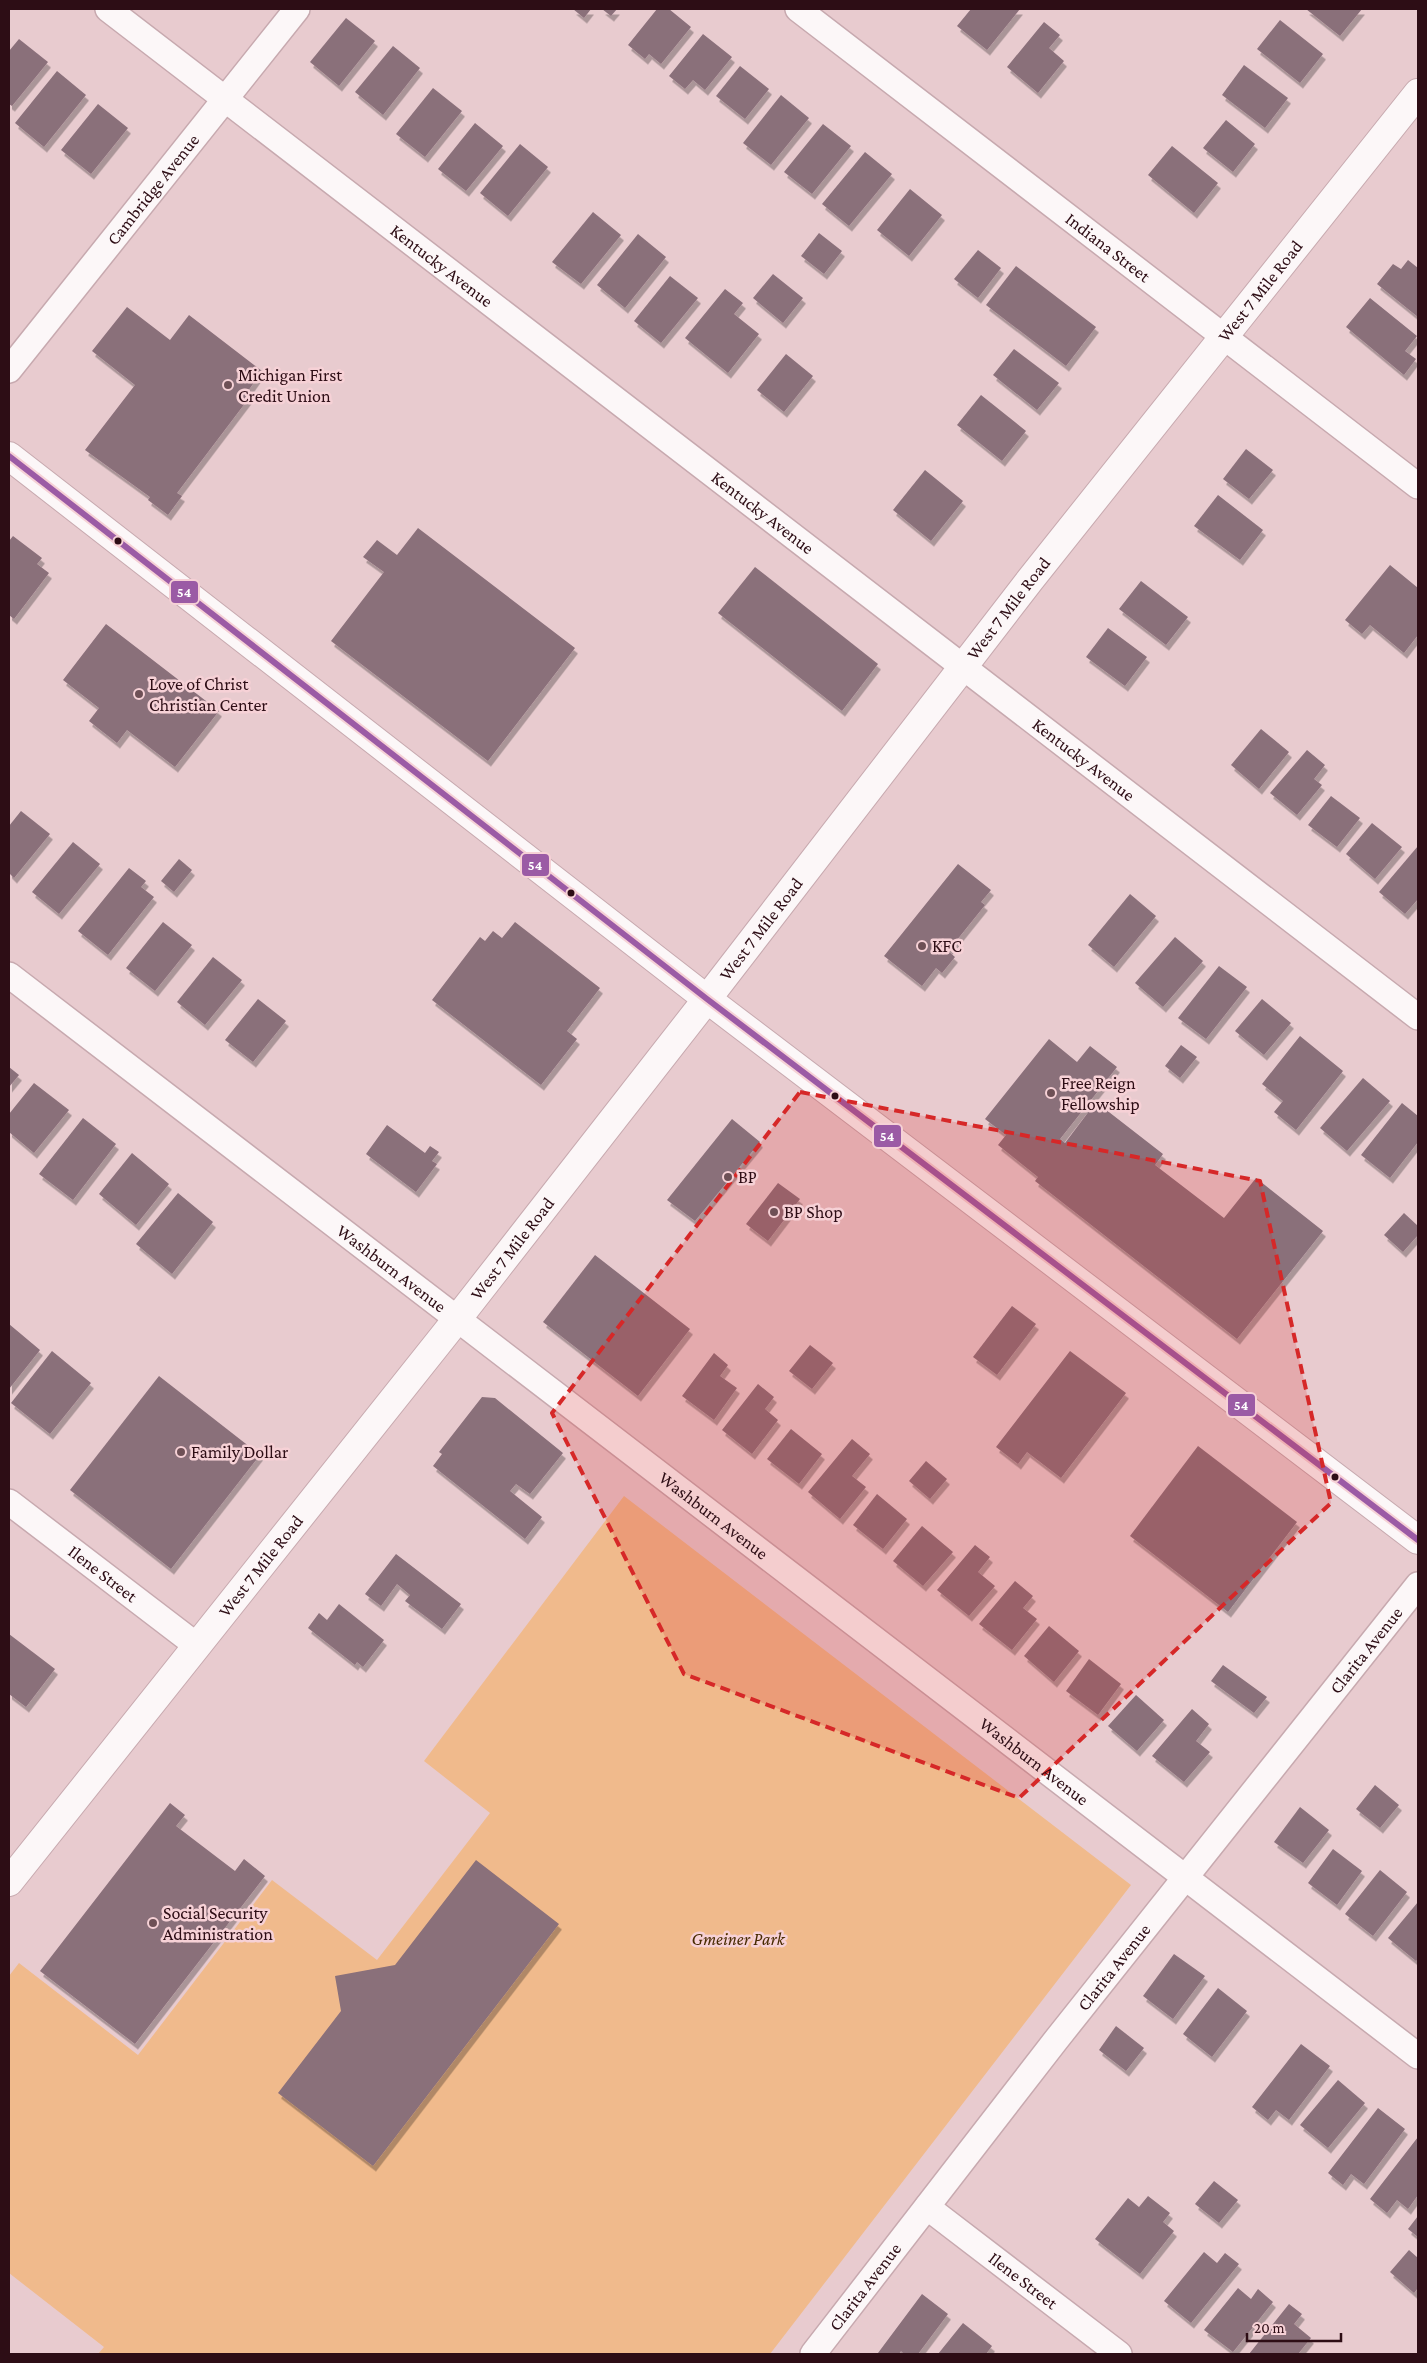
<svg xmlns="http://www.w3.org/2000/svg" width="1427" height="2363" viewBox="0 0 1427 2363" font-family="'Crimson Pro',serif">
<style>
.green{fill:#f0ba8c}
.building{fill:#8a6f7a;filter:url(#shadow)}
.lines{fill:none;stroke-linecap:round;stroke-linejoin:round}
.minor-casing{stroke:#c7a9af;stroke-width:28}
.tertiary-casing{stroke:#c7a9af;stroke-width:30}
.secondary-casing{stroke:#c7a9af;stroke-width:30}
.minor{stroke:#fcf7f8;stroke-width:25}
.tertiary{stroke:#fcf7f8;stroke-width:28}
.secondary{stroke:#fcf7f8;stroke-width:28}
.bus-1-casing{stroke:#f6d1d6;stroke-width:10}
.bus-1{stroke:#9b5ba5;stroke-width:6}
.marked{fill:#d62828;fill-opacity:0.2;stroke:#d62828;stroke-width:4;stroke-dasharray:10 6;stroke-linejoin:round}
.poi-dot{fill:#6e5056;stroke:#f6d1d6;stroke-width:2}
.bus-dot{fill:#2d0d15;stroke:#f6d1d6;stroke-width:2}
.labels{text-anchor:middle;stroke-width:5;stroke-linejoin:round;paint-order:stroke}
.street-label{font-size:18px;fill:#2d0d15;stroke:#f6d1d6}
.poi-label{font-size:18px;fill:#2d0d15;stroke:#f6d1d6;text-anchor:start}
.park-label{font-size:18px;font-style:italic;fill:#482a00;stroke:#f6d1d6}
.line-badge{stroke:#f6d1d6;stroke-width:2}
.badge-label{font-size:14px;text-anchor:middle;font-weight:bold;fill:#fff}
</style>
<defs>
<filter id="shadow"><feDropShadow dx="3" dy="5.5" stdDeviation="0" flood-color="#0004"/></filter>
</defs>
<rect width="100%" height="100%" fill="#e8cbcf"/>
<polygon class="green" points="624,1496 1131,1885 770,2354 98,2354 104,2347 9,2273 9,1976 19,1963 138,2055 272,1880 377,1960 490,1813 424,1761"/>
<g class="building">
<polygon points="573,9 591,9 584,18"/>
<polygon points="602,9 617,9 611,16"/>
<polygon points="657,9 669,9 691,27 661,64 649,54 645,59 628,45"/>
<polygon points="971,9 1020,9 987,50 957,26"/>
<polygon points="1306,9 1362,9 1340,36"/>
<polygon points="346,18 375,41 339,86 310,62"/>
<polygon points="1280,20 1323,54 1300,83 1257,49"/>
<polygon points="1044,22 1060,35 1049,48 1064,61 1038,93 1007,67"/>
<polygon points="703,34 732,57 705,90 693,80 685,89 669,76"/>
<polygon points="19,39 48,62 12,106 9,104 9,51"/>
<polygon points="393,46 420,68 383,115 355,92"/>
<polygon points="1244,65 1288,98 1265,128 1222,95"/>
<polygon points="740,66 769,89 745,119 716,96"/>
<polygon points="57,71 86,95 44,147 15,123"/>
<polygon points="433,88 462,111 425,157 396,134"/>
<polygon points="781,95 809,118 771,165 743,143"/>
<polygon points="98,104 128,128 91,174 61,150"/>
<polygon points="1226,120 1255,144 1233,172 1203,148"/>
<polygon points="475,123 503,146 466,191 438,169"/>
<polygon points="823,124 851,146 812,194 784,172"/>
<polygon points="520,144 548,167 508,216 480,193"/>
<polygon points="1172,146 1218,183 1194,213 1148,175"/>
<polygon points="865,152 892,174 849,226 822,204"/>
<polygon points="910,189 942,215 909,256 877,230"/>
<polygon points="593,212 621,235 581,284 552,262"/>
<polygon points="819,233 842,251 824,274 801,256"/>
<polygon points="638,234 666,257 625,308 597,285"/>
<polygon points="978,250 1001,268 978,298 954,279"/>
<polygon points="1408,260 1418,268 1418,317 1377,284 1393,264 1401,269"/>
<polygon points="1016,266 1096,327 1066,366 986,305"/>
<polygon points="773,274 803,298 783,323 753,298"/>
<polygon points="670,276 698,298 661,343 634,321"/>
<polygon points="725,289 743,303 734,314 759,334 728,373 685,338"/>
<polygon points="1370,298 1417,336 1405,351 1416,359 1404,375 1346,327"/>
<polygon points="127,307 170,340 189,315 262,371 248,391 252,394 177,493 182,496 168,515 148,500 150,497 85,450 135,385 92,351"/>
<polygon points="1014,349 1059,383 1037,410 993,375"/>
<polygon points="786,354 813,376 784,412 757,390"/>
<polygon points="981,395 1026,431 1002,461 957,425"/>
<polygon points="1246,449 1273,470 1249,499 1223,479"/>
<polygon points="925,470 963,501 931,541 893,510"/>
<polygon points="1218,495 1263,530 1240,560 1194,526"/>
<polygon points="418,528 575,648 488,761 331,641 384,572 363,557 377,540 397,555"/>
<polygon points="13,536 42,558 37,564 49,573 14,619 9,615 9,541"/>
<polygon points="1390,565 1418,588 1418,635 1404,653 1370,625 1362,634 1345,620"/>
<polygon points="755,567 878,664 842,711 718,613"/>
<polygon points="1141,581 1188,617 1166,645 1119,609"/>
<polygon points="106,624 219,711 175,767 127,730 117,743 89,721 99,708 63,680"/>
<polygon points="1108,628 1147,657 1125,686 1086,657"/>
<polygon points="1261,729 1289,752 1259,789 1231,765"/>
<polygon points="1307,750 1325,765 1314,779 1322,785 1297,815 1270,793"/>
<polygon points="1331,796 1360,818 1337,847 1308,825"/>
<polygon points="21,811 50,834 14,878 9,873 9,826"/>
<polygon points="1372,823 1402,847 1375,879 1346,854"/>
<polygon points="73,842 100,864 59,914 32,892"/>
<polygon points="1418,846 1418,899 1405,914 1379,892"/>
<polygon points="179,859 192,870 174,892 161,881"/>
<polygon points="958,864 991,890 981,902 985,905 948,951 955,957 942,973 936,968 922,986 884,956"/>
<polygon points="129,868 146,881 141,887 154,897 108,955 78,931"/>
<polygon points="1130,894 1156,916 1114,967 1088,945"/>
<polygon points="163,922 192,945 155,991 126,968"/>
<polygon points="515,922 600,988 567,1031 577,1039 541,1085 432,1000 480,937 485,941 493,931 502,938"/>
<polygon points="1175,937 1203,961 1163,1007 1135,983"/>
<polygon points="213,957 242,980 205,1025 177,1002"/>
<polygon points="1219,966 1247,987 1206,1039 1178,1018"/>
<polygon points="258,999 286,1021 253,1062 225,1040"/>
<polygon points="1262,999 1291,1023 1264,1055 1235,1031"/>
<polygon points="1300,1036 1343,1071 1296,1130 1274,1112 1283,1101 1262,1084"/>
<polygon points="1049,1039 1077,1062 1090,1046 1117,1067 1060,1139 1065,1143 1096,1102 1163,1154 1155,1165 1224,1218 1256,1178 1323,1231 1237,1339 1035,1181 1038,1177 998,1145 1006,1135 985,1119"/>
<polygon points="1181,1045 1197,1057 1180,1078 1165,1066"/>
<polygon points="9,1067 19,1075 9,1087"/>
<polygon points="1363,1078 1390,1101 1347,1151 1320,1128"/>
<polygon points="34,1083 69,1110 34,1153 9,1132 9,1114"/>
<polygon points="1402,1103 1418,1116 1418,1142 1390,1178 1361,1155"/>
<polygon points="83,1118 116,1144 73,1200 39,1174"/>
<polygon points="732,1119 760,1142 695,1221 667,1200"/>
<polygon points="387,1125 425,1153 430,1146 439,1152 432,1161 437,1164 416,1192 366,1154"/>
<polygon points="132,1153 169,1184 136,1225 99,1194"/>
<polygon points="778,1183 800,1199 768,1241 746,1224"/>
<polygon points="178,1193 213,1222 172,1274 136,1244"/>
<polygon points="1404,1213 1418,1226 1418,1235 1403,1252 1384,1235"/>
<polygon points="595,1255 690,1329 638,1396 543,1322"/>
<polygon points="1012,1306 1036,1324 997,1375 973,1357"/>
<polygon points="9,1324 40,1350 9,1389"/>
<polygon points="810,1345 833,1363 812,1389 789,1371"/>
<polygon points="52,1351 91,1383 50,1434 11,1403"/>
<polygon points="1070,1351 1126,1393 1061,1478 1027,1452 1018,1464 996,1447"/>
<polygon points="714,1353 728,1365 720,1376 737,1388 714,1420 682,1396"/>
<polygon points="159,1376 260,1455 171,1569 70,1490"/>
<polygon points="758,1384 774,1397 765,1409 778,1420 752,1454 722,1430"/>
<polygon points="482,1397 495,1398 563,1453 530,1494 516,1484 510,1491 542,1517 525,1539 433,1466 442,1454 439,1452"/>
<polygon points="791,1429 822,1454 799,1484 767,1459"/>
<polygon points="852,1439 870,1454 852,1476 866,1487 840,1519 808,1492"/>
<polygon points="1198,1446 1297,1522 1228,1612 1130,1536"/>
<polygon points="926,1461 947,1479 930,1499 909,1481"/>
<polygon points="877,1494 907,1519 883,1549 853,1525"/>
<polygon points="922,1526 953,1552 923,1586 893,1561"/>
<polygon points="975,1545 990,1557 978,1572 995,1586 969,1616 937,1590"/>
<polygon points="396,1554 461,1604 442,1629 405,1601 410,1595 397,1584 381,1606 365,1594"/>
<polygon points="1015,1581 1033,1596 1023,1608 1037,1619 1012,1650 979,1624"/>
<polygon points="339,1604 384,1640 363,1667 357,1662 355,1665 308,1628 319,1613 327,1620"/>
<polygon points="1049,1626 1079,1651 1054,1682 1024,1656"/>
<polygon points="9,1634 55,1669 26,1707 9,1694"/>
<polygon points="1089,1659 1121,1684 1098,1715 1066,1691"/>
<polygon points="1223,1665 1267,1697 1254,1713 1211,1681"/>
<polygon points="1136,1695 1164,1720 1137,1751 1108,1726"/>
<polygon points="1192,1709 1209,1724 1196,1741 1210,1752 1184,1782 1152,1756"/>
<polygon points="1375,1785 1399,1805 1380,1828 1356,1809"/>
<polygon points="170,1803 185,1815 176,1826 235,1871 244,1859 265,1876 135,2044 40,1971"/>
<polygon points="1300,1807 1329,1830 1303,1863 1274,1842"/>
<polygon points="1333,1849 1362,1871 1337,1905 1308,1883"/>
<polygon points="476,1860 559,1924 373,2166 278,2093 341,2011 335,1976 395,1965"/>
<polygon points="1380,1870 1407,1892 1373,1936 1345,1914"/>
<polygon points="1418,1902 1418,1959 1416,1961 1388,1938"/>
<polygon points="1174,1954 1205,1976 1173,2019 1143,1996"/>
<polygon points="1218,1988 1247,2011 1212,2057 1183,2034"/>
<polygon points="1116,2026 1144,2048 1126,2071 1099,2050"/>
<polygon points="1301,2044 1330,2066 1289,2120 1276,2110 1268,2120 1252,2107"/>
<polygon points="1338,2080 1365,2103 1328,2148 1300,2125"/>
<polygon points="1378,2108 1405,2129 1364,2184 1351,2174 1343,2185 1328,2173"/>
<polygon points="1418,2137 1418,2195 1408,2209 1397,2200 1387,2213 1370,2199"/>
<polygon points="1214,2181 1238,2200 1219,2223 1195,2204"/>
<polygon points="1148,2196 1170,2213 1163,2222 1174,2231 1140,2274 1095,2239 1128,2198 1139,2207"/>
<polygon points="1418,2216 1418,2237 1408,2229"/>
<polygon points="1409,2250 1418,2258 1418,2288 1414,2293 1390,2272"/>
<polygon points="1204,2252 1217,2263 1225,2253 1239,2264 1191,2323 1164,2301"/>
<polygon points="1238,2288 1251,2299 1258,2289 1273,2302 1233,2352 1204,2330"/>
<polygon points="922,2294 948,2314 918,2354 904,2354 901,2351 899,2354 879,2354 878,2353"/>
<polygon points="1289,2304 1302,2314 1294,2324 1311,2338 1298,2354 1249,2354"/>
<polygon points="963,2323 992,2346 986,2354 938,2354"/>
</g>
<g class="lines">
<g class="minor-casing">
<g id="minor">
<path id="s1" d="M108,9L1418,1017"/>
<path id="s2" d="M798,9L1418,486"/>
<path id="s3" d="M9,370L297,9"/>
<path id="s4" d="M9,975L1418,2056"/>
<path id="s5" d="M9,1502L196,1645"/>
<path id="s6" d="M927,2207L1119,2354"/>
<path id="s7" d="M813,2354L1056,2040L1418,1585"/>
</g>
</g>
<g class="tertiary-casing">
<polyline id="tertiary" points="9,456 707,999 1418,1540"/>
</g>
<g class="secondary-casing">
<g id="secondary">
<path id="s8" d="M9,1882L458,1318L707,999L1030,580L1418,93"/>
</g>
</g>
<use href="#minor" class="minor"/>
<use href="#tertiary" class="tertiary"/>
<use href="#secondary" class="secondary"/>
<g class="bus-1-casing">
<polyline id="bus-1" points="9,456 707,999 1418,1540"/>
</g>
<use href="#bus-1" class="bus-1"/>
</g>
<path class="marked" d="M800,1092L1260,1181L1331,1503L1019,1798L684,1674L552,1413Z"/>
<g class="poi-dot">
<circle cx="228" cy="385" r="5"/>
<circle cx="139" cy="694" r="5"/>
<circle cx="922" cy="946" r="5"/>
<circle cx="1051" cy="1093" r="5"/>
<circle cx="728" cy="1177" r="5"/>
<circle cx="774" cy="1212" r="5"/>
<circle cx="181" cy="1452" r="5"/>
<circle cx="153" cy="1923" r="5"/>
</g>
<g class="bus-dot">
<circle cx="118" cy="541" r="4.5"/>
<circle cx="571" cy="893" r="4.5"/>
<circle cx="835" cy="1096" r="4.5"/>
<circle cx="1335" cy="1477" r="4.5"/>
</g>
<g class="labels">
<g class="street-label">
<text dy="6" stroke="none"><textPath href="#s3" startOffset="231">Cambridge Avenue</textPath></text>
<text dy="6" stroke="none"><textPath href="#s2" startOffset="391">Indiana Street</textPath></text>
<text dy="6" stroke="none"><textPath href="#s1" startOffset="421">Kentucky Avenue</textPath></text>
<text dy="6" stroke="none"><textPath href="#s8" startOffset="2024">West 7 Mile Road</textPath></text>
<text dy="6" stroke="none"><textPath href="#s1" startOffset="826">Kentucky Avenue</textPath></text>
<text dy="6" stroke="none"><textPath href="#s8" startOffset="1619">West 7 Mile Road</textPath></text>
<text dy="6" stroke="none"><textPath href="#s1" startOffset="1231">Kentucky Avenue</textPath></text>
<text dy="6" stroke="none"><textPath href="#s8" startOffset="1214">West 7 Mile Road</textPath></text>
<text dy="6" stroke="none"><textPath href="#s8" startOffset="809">West 7 Mile Road</textPath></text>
<text dy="6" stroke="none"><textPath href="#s4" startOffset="482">Washburn Avenue</textPath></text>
<text dy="6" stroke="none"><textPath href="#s4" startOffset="888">Washburn Avenue</textPath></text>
<text dy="6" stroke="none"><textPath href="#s8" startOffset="404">West 7 Mile Road</textPath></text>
<text dy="6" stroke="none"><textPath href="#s5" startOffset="118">Ilene Street</textPath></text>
<text dy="6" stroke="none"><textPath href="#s7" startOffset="895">Clarita Avenue</textPath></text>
<text dy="6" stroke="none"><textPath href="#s4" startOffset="1292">Washburn Avenue</textPath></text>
<text dy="6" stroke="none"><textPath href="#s7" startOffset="490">Clarita Avenue</textPath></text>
<text dy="6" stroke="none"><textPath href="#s6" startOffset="121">Ilene Street</textPath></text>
<text dy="6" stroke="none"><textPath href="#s7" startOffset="85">Clarita Avenue</textPath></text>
</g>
<g class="poi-label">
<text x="238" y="381">Michigan First<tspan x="238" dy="21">Credit Union</tspan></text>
<text x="149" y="690">Love of Christ<tspan x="149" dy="21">Christian Center</tspan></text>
<text x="932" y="952">KFC</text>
<text x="1061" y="1089">Free Reign<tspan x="1061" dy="21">Fellowship</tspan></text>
<text x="738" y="1183">BP</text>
<text x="784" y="1218">BP Shop</text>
<text x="191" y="1458">Family Dollar</text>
<text x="163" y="1919">Social Security<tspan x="163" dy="21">Administration</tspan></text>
</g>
<g class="park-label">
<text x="738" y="1945">Gmeiner Park</text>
</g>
</g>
<g class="line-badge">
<rect x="170" y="580" width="29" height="24" rx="5" fill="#9b5ba5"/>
<rect x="521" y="853" width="29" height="24" rx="5" fill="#9b5ba5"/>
<rect x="873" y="1124" width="29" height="24" rx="5" fill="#9b5ba5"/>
<rect x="1227" y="1393" width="29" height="24" rx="5" fill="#9b5ba5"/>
</g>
<g class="badge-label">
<text x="184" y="597">54</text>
<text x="535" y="870">54</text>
<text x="887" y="1141">54</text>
<text x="1241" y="1410">54</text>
</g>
<rect width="1427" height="2363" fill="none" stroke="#2d0d15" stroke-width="20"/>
<path d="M1247 2333v8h94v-8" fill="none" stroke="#2d0d15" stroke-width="2.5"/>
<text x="1254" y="2333" font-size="15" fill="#2d0d15" stroke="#f6d1d6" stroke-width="4" paint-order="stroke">20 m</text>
</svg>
